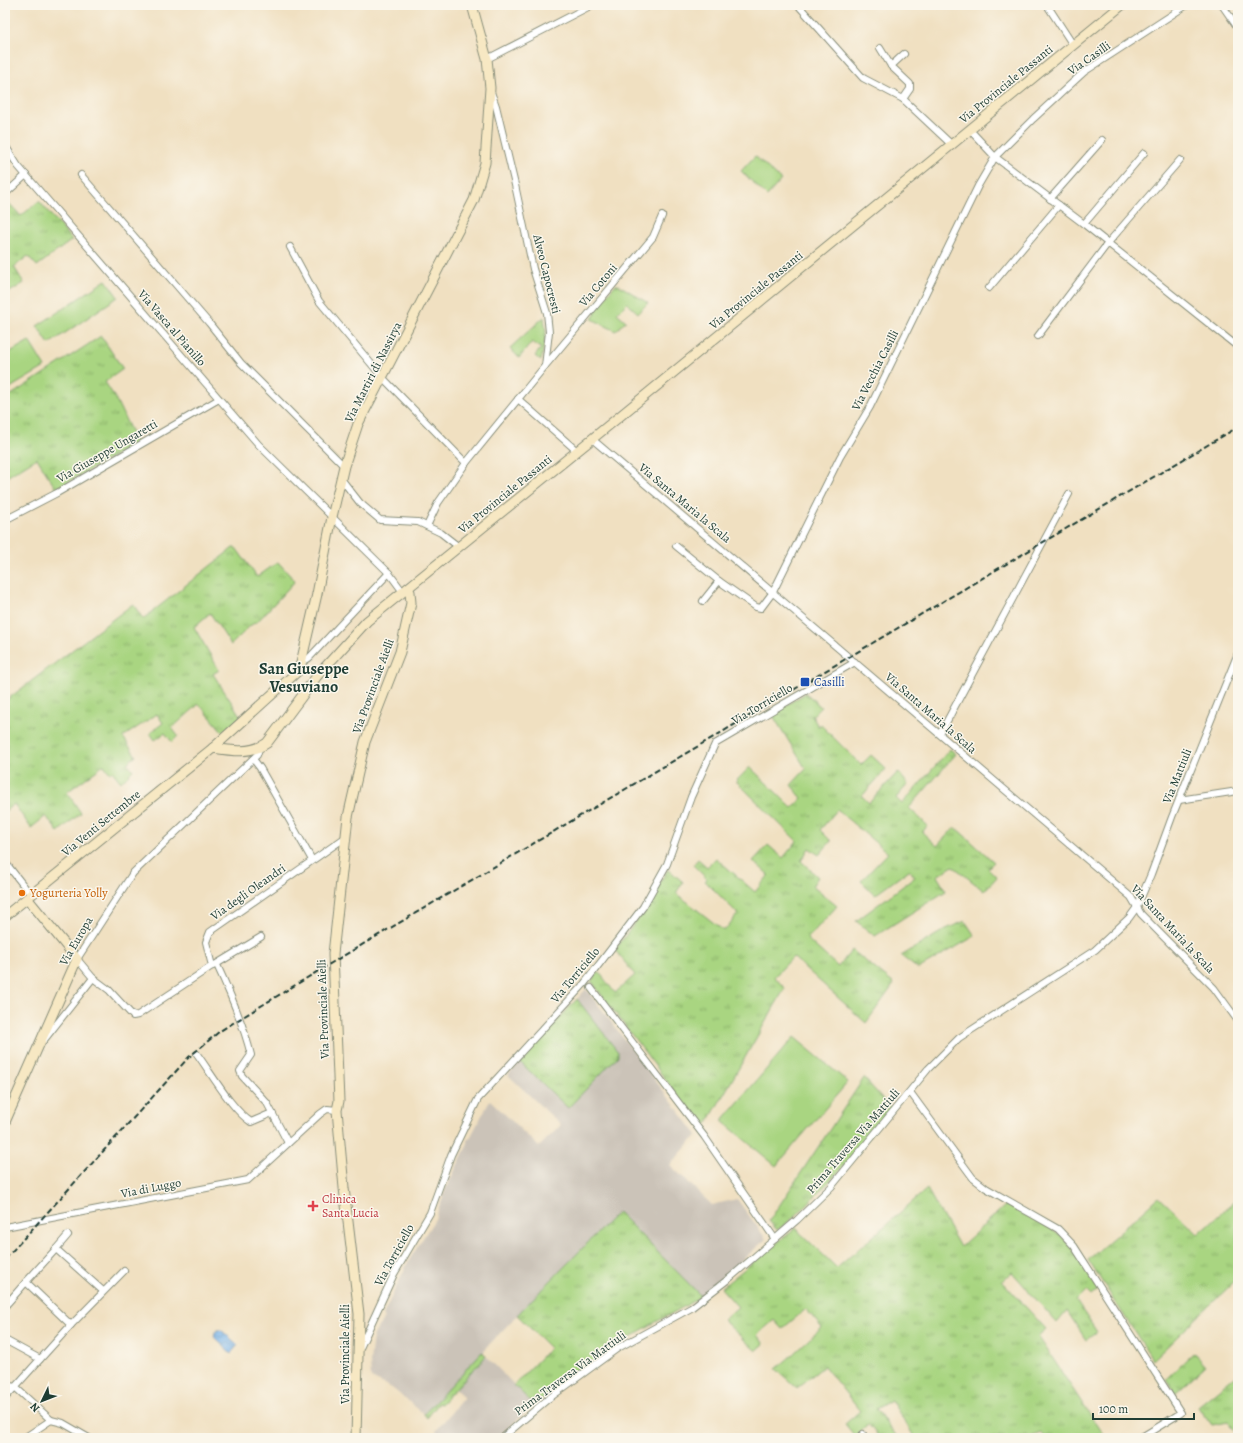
<svg xmlns="http://www.w3.org/2000/svg" width="1243" height="1443" viewBox="0 0 1243 1443" font-family="Alegreya,serif">
<style>
.industrial{fill:#cbc3b8}
.grass{fill:url(#grass-tufts);stroke:#64895a}
.garden{fill:#a9d581;stroke:#64895a}
.water{fill:url(#water-waves);stroke:#4c788f}
.lines{fill:none;stroke-linecap:round;stroke-linejoin:round}
.street-casing{stroke:#888e7a;stroke-width:8}
.secondary-casing{stroke:#888e7a;stroke-width:11}
.street{stroke:#fff;stroke-width:6}
.secondary{stroke:#f7e8c3;stroke-width:9}
.rail{stroke:#1f3d34;stroke-width:2;stroke-dasharray:6 3;stroke-linecap:butt}
.transit-dot{fill:#1a4fb4;stroke:#fbf7ec;stroke-width:1.5}
.food-dot{fill:#e8710a;stroke:#fbf7ec;stroke-width:1.5}
.health-dot{fill:#e0444e;stroke:#fbf7ec;stroke-width:1.5}
.labels{text-anchor:middle;stroke-width:3;stroke-linejoin:round;paint-order:stroke}
.street-label{font-size:12px;fill:#1f3d34;stroke:#fbf7ec}
.transit-label{font-size:12px;fill:#164399;stroke:#fbf7ec;text-anchor:start}
.food-label{font-size:12px;fill:#c56008;stroke:#fbf7ec;text-anchor:start}
.health-label{font-size:12px;fill:#be3a42;stroke:#fbf7ec;text-anchor:start}
.district-label{font-size:16px;font-weight:bold;fill:#1f3d34;stroke:#fbf7ec}
</style>
<defs>
<pattern id="grass-tufts" width="24" height="20" patternUnits="userSpaceOnUse"><rect width="24" height="20" fill="#a9d581"/><path d="M3 7l-1-3M5 7V3M7 7l1-3M15 17l-1-3M17 17v-4M19 17l1-3" fill="none" stroke="#89ae6a"/></pattern>
<pattern id="water-waves" width="16" height="10" patternUnits="userSpaceOnUse"><rect width="16" height="10" fill="#78b3ea"/><path d="M0 5q4-4 8 0t8 0" fill="none" stroke="#6293be"/></pattern>
</defs>
<rect width="100%" height="100%" fill="#fbf7ec"/>
<filter id="ink" filterUnits="userSpaceOnUse"><feTurbulence type="fractalNoise" baseFrequency=".025" numOctaves="2"/><feDisplacementMap in="SourceGraphic" scale="8" xChannelSelector="R" yChannelSelector="G"/><feConvolveMatrix kernelMatrix="1 2 1 2 8 2 1 2 1" color-interpolation-filters="sRGB"/></filter>
<filter id="wash" filterUnits="userSpaceOnUse"><feTurbulence type="fractalNoise" baseFrequency=".012" numOctaves="4" result="noise"/><feDisplacementMap in="SourceGraphic" scale="16" xChannelSelector="R" yChannelSelector="G"/><feGaussianBlur stdDeviation="0.9" result="paint"/><feColorMatrix in="noise" values="0 0 0 0 0 0 0 0 0 0 0 0 0 0 0 0 0 1.4 0 .05"/><feComposite in="paint" operator="in"/></filter>
<g filter="url(#wash)">
<rect width="100%" height="100%" fill="#f0e0c1"/>
<g class="industrial">
<polygon points="586,989 697,1135 670,1165 712,1205 737,1199 766,1239 701,1296 618,1212 517,1315 424,1414 392,1388 371,1378 370,1361 373,1337 384,1317 383,1315 408,1262 435,1219 446,1188 467,1146 467,1140 470,1138 490,1100 539,1147 561,1125 508,1075 520,1062 568,1108 618,1052 577,999"/>
<polygon points="486,1356 534,1405 496,1438 444,1438 436,1431 464,1397 455,1389"/>
</g>
<g class="grass">
<polygon points="5,199 21,216 39,201 72,240 37,266 28,256 14,267 24,283 8,293 5,288"/>
<polygon points="544,317 546,333 541,361 535,356 541,348 532,342 519,358 510,348"/>
<polygon points="101,336 123,369 105,382 114,396 137,443 56,489 37,458 5,478 5,399"/>
<polygon points="233,548 236,548 257,577 278,562 295,581 258,621 251,625 231,645 210,613 194,627 219,670 213,674 241,717 223,732 199,704 172,728 178,736 172,742 165,733 155,740 150,733 163,723 157,714 123,737 136,756 127,763 133,770 121,782 112,771 110,773 104,765 67,792 81,813 58,832 46,816 31,828 14,804 5,811 5,701 133,604 143,619"/>
<polygon points="806,693 821,707 812,716 818,726 821,725 861,765 871,755 886,769 862,796 869,803 898,772 908,784 896,798 902,804 950,749 956,754 909,808 928,826 922,832 937,846 955,827 994,862 988,868 997,877 984,891 953,866 937,876 946,891 875,936 856,921 915,877 909,870 875,895 861,881 888,853 837,810 820,830 831,841 819,855 809,848 801,861 818,877 812,886 837,906 807,939 838,967 852,950 894,984 866,1023 793,957 774,977 785,988 705,1127 698,1121 681,1100 591,981 599,972 615,993 635,975 615,950 642,913 668,869 683,882 676,893 724,931 738,914 705,881 707,879 693,865 698,859 707,867 716,858 755,892 769,875 753,861 768,845 783,858 797,841 736,781 750,767 792,808 802,798 791,785 806,769 772,714"/>
<polygon points="965,921 975,936 918,969 901,956 946,929"/>
<polygon points="577,999 618,1052 618,1056 568,1108 520,1062"/>
<path d="M864,1078L891,1108C867,1139 843,1169 815,1196C803,1209 791,1221 777,1230L769,1221Z"/>
<path d="M927,1189L960,1247L1007,1204C1025,1214 1046,1222 1061,1236C1076,1250 1087,1272 1098,1290L1091,1296L1086,1291L1076,1301L1097,1332L1086,1340L1067,1311L1057,1323L1012,1272L1002,1281L1046,1329L1038,1336L1105,1438H1044L1041,1432L1032,1435L1029,1438H915L891,1400L876,1409L898,1438H880L868,1424L855,1436L845,1424L860,1411L824,1366L797,1388L776,1369C792,1356 806,1341 822,1328L806,1309L782,1329L774,1320L757,1335L764,1344L756,1351L723,1320L738,1307L721,1288L795,1228L837,1268Z"/>
<polygon points="1159,1197 1198,1234 1238,1198 1238,1278 1153,1360 1088,1260"/>
<path d="M618,1212L701,1296C682,1309 660,1319 640,1331C603,1354 569,1380 534,1405L514,1385L550,1348L517,1315Z"/>
<polygon points="482,1352 486,1356 441,1404 439,1403 427,1418 424,1414"/>
<polygon points="1193,1353 1205,1366 1175,1393 1166,1379"/>
<polygon points="1238,1374 1238,1434 1228,1422 1212,1425 1198,1406"/>
</g>
<g class="garden">
<polygon points="755,156 781,180 767,196 741,171"/>
<polygon points="106,280 118,297 49,344 37,326"/>
<polygon points="615,285 619,285 648,303 638,313 627,303 617,313 626,321 616,331 592,319 596,313 594,311"/>
<polygon points="29,341 45,367 5,391 5,355"/>
<polygon points="794,1037 848,1082 776,1166 722,1121"/>
</g>
<polygon class="water" points="218,1330 221,1330 238,1345 231,1353 214,1337 215,1332"/>
</g>
<g filter="url(#ink)">
<g class="lines">
<g class="street-casing">
<g id="street">
<polyline points="798,5 863,78 903,99 952,145"/>
<polyline points="1047,5 1073,45"/>
<polyline points="1222,5 1238,28"/>
<polyline points="880,48 891,66"/>
<polyline points="487,59 592,5"/>
<polyline points="903,99 910,89 910,84 891,66 904,54"/>
<polyline points="970,130 995,157 1084,224 1238,347"/>
<polyline points="5,145 18,166 259,445 389,573 403,592"/>
<polyline points="81,175 209,323 241,363 344,466"/>
<polyline points="5,194 26,175"/>
<polyline points="1050,199 1102,140"/>
<polyline points="1084,224 1144,153"/>
<polyline points="1108,243 1180,160"/>
<polyline points="290,247 319,301 383,378 466,463"/>
<polyline points="989,288 1059,205"/>
<polyline points="1038,336 1108,243"/>
<polyline points="545,366 653,237 662,216"/>
<polyline points="518,399 577,451"/>
<polyline points="592,439 1131,897 1141,914 1214,988 1238,1021"/>
<polyline points="342,480 360,503 380,520 418,522 441,533 459,547"/>
<polyline points="5,520 57,493 219,399"/>
<polyline points="427,526 438,503 466,463 545,366 549,332 547,313 533,269 515,185 496,106 491,92"/>
<polyline points="676,546 719,581 756,607 761,608 773,592 840,457 870,407 978,186 995,157 1033,119 1084,72 1187,5"/>
<polyline points="703,601 719,581"/>
<polyline points="301,663 309,658 389,573"/>
<polyline points="940,734 1069,494"/>
<polyline points="259,749 257,755 133,873 77,959 93,978 109,990 133,1016 138,1015 212,966 206,942 210,932 346,837"/>
<polyline points="253,759 260,768 312,860"/>
<polyline points="1179,800 1238,791"/>
<polyline points="5,862 31,895"/>
<path d="M217,965C231,995 243,1023 251,1055L240,1071L242,1076L267,1103L288,1143"/>
<polyline points="213,966 261,937"/>
<polyline points="591,988 704,1136 775,1239"/>
<polyline points="44,1040 93,978"/>
<path d="M197,1054C211,1073 232,1110 251,1122L272,1113"/>
<polyline points="910,1092 973,1178 986,1188 1058,1229 1074,1246 1181,1413 1140,1438"/>
<polyline points="5,1227 248,1180 320,1114 327,1109 337,1110"/>
<polyline points="56,1249 68,1235"/>
<polyline points="26,1282 56,1249 103,1291"/>
<polyline points="5,1306 26,1282 71,1325 15,1387 5,1385"/>
<polyline points="71,1325 124,1271"/>
<polyline points="5,1340 40,1359"/>
<polyline points="360,1348 394,1274 430,1213 451,1155 478,1099 584,984 643,907 667,864 691,797 715,744 855,662"/>
<polyline points="5,1398 15,1387 51,1420"/>
<polyline points="24,1438 51,1420 63,1423 89,1438"/>
<polyline points="502,1438 548,1399 618,1348 691,1308 731,1277 797,1220 831,1187 928,1069 959,1038 1095,950 1129,918 1137,907 1151,874 1172,817 1238,653"/>
<polyline points="859,1438 863,1434"/>
</g>
</g>
<g class="secondary-casing">
<g id="secondary">
<path d="M213,748C232,751 251,754 267,743L317,676L367,621L592,439L1122,5"/>
<polyline points="5,916 213,748 298,671 301,663 317,594 332,517 344,466 358,424 474,200 485,163 490,88 487,59 472,5"/>
<polyline points="5,1122 77,959 27,898"/>
<polyline points="356,1438 359,1314 344,1188 337,1110 339,1101 333,954 348,817 365,742 400,652 411,603 410,592 408,588"/>
</g>
</g>
<use href="#street" class="street"/>
<use href="#secondary" class="secondary"/>
<polyline class="rail" points="5,1259 189,1057 220,1031 333,962 1238,427"/>
</g>
</g>
<rect class="transit-dot" x="800" y="677" width="10" height="10" rx="2"/>
<circle class="food-dot" cx="22" cy="893" r="4"/>
<path class="health-dot" d="M311 1200h4v4h4v4h-4v4h-4v-4h-4v-4h4z"/>
<g class="labels">
<g class="street-label">
<text transform="translate(1089 58) rotate(-35)" y="4">Via Casilli</text>
<text transform="translate(1006 84) rotate(-39)" y="4">Via Provinciale Passanti</text>
<text transform="translate(547 274) rotate(76)" y="4">Alveo Capocresti</text>
<text transform="translate(598 285) rotate(-50)" y="4">Via Cotoni</text>
<text transform="translate(756 290) rotate(-39)" y="4">Via Provinciale Passanti</text>
<text transform="translate(172 328) rotate(49)" y="4">Via Vasca al Pianillo</text>
<text transform="translate(875 370) rotate(-63)" y="4">Via Vecchia Casilli</text>
<text transform="translate(373 372) rotate(-63)" y="4">Via Martiri di Nassirya</text>
<text transform="translate(107 451) rotate(-30)" y="4">Via Giuseppe Ungaretti</text>
<text transform="translate(505 494) rotate(-39)" y="4">Via Provinciale Passanti</text>
<text transform="translate(685 503) rotate(40)" y="4">Via Santa Maria la Scala</text>
<text transform="translate(373 686) rotate(-70)" y="4">Via Provinciale Aielli</text>
<text transform="translate(762 704) rotate(-31)" y="4">Via Torriciello</text>
<text transform="translate(931 713) rotate(41)" y="4">Via Santa Maria la Scala</text>
<text transform="translate(1177 776) rotate(-68)" y="4">Via Mattiuli</text>
<text transform="translate(101 823) rotate(-39)" y="4">Via Venti Settembre</text>
<text transform="translate(248 892) rotate(-35)" y="4">Via degli Oleandri</text>
<text transform="translate(1173 929) rotate(47)" y="4">Via Santa Maria la Scala</text>
<text transform="translate(76 941) rotate(-60)" y="4">Via Europa</text>
<text transform="translate(575 975) rotate(-50)" y="4">Via Torriciello</text>
<text transform="translate(323 1009) rotate(-92)" y="4">Via Provinciale Aielli</text>
<text transform="translate(853 1141) rotate(-49)" y="4">Prima Traversa Via Mattiuli</text>
<text transform="translate(151 1188) rotate(-11)" y="4">Via di Luggo</text>
<text transform="translate(394 1255) rotate(-61)" y="4">Via Torriciello</text>
<text transform="translate(345 1354) rotate(-90)" y="4">Via Provinciale Aielli</text>
<text transform="translate(570 1373) rotate(-36)" y="4">Prima Traversa Via Mattiuli</text>
</g>
<g class="transit-label">
<text x="814" y="686">Casilli</text>
</g>
<g class="food-label">
<text x="30" y="897">Yogurteria Yolly</text>
</g>
<g class="health-label">
<text x="322" y="1203">Clinica<tspan x="322" dy="14">Santa Lucia</tspan></text>
</g>
<g class="district-label">
<text x="304" y="674">San Giuseppe<tspan x="304" dy="18">Vesuviano</tspan></text>
</g>
</g>
<rect width="1243" height="1443" fill="none" stroke="#fbf7ec" stroke-width="20"/>
<g transform="translate(42 1401) rotate(227)" stroke="#fbf7ec" stroke-width="3" paint-order="stroke">
<path d="M0-3L7 15L0 10L-7 15Z" fill="#1f3d34"/>
<text y="-6" font-size="11" font-weight="bold" text-anchor="middle" fill="#1f3d34">N</text>
</g>
<path d="M1093 1413v6h101v-6" fill="none" stroke="#1f3d34" stroke-width="2"/>
<text x="1099" y="1413" font-size="12" fill="#1f3d34" stroke="#fbf7ec" stroke-width="3" paint-order="stroke">100 m</text>
</svg>
